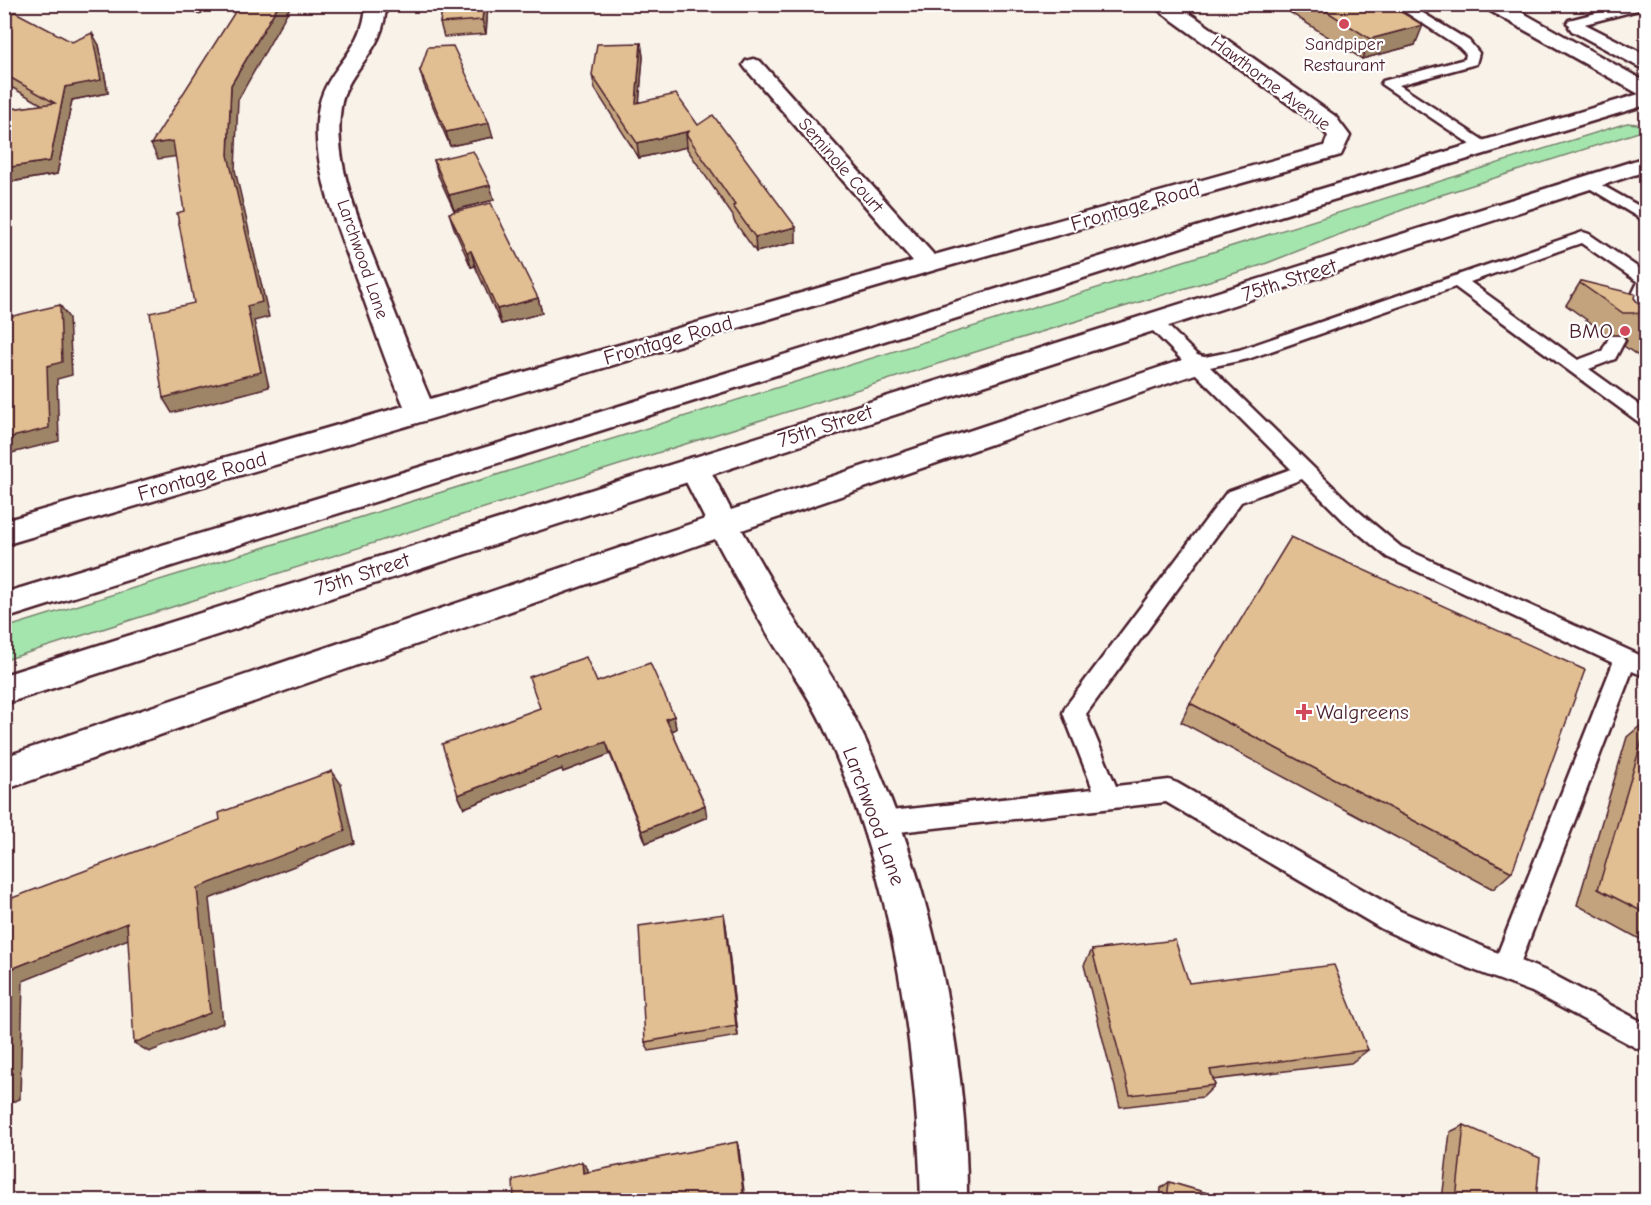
<svg xmlns="http://www.w3.org/2000/svg" width="1651" height="1205" viewBox="0 0 1651 1205" font-family="'Comic Neue',sans-serif">
<style>
.green{fill:#a4e5ae;stroke:#77826c;stroke-width:1.5}
.lines{fill:none;stroke-linecap:round;stroke-linejoin:round}
.service-casing{stroke:#4a1f2b;stroke-width:5}
.minor-casing{stroke:#4a1f2b;stroke-width:5}
.tertiary-casing{stroke:#4a1f2b;stroke-width:5}
.secondary-casing{stroke:#4a1f2b;stroke-width:5}
.service{fill:#fff;fill-rule:evenodd}
.minor{fill:#fff;fill-rule:evenodd}
.tertiary{fill:#fff;fill-rule:evenodd}
.secondary{fill:#fff;fill-rule:evenodd}
.wall{fill:#c2a37e;stroke:#4a1f2b;stroke-width:1.5}
.shaded-wall{fill:#9e8567;stroke:#4a1f2b;stroke-width:1.5}
.building{fill:#e2be93;stroke:#4a1f2b;stroke-width:1.5}
.poi-dot{fill:#d1495b;stroke:#fff;stroke-width:2}
.labels{text-anchor:middle;stroke-width:4.5;stroke-linejoin:round;paint-order:stroke}
.far-poi-label{font-size:18px;fill:#4a1f2b;stroke:#fff}
.far-street-label{font-size:18px;fill:#4a1f2b;stroke:#fff}
.street-label{font-size:21px;fill:#4a1f2b;stroke:#fff}
.poi-label{font-size:21px;fill:#4a1f2b;stroke:#fff;text-anchor:end}
</style>
<rect width="100%" height="100%" fill="#f9f2e9"/>
<filter id="ink" filterUnits="userSpaceOnUse"><feTurbulence type="fractalNoise" baseFrequency=".0167" numOctaves="2"/><feDisplacementMap in="SourceGraphic" scale="12" xChannelSelector="R" yChannelSelector="G"/><feConvolveMatrix kernelMatrix="1 2 1 2 8 2 1 2 1" color-interpolation-filters="sRGB"/></filter>
<g filter="url(#ink)">
<polygon class="green" points="1627,123 1637,124 1645,130 1438,196 1262,265 988,348 5,660 5,628"/>
<g class="lines">
<g class="service-casing">
<g id="service">
<polygon points="1393,4 1408,4 1469,41 1479,53 1476,64 1399,85 1489,144 1491,147 1489,150 1479,150 1381,84 1383,81 1465,59 1466,54 1459,47"/>
<polygon points="1631,4 1646,4 1646,8 1573,27 1567,23 1569,20"/>
<polygon points="1591,179 1646,210 1646,220 1641,219 1586,186 1584,183 1586,180"/>
<path d="M1583,232L1589,234L1646,273V299L1635,322H1623L1621,318L1638,282L1581,243L1470,282L1578,360L1602,351L1610,336H1622L1625,340L1615,359L1589,369L1646,410V425L1640,423L1455,287L1248,359L1210,367L1358,511L1401,547L1646,658V677L1632,671L1521,961L1548,972L1646,1024V1053L1532,992L1468,968L1382,929L1166,802L881,834L872,831L869,823L872,815L881,812L1093,789L1063,713L1066,706L1227,492L1291,469L1148,326L1146,322L1148,318H1160L1200,358L1239,350ZM1302,479L1344,521L1387,557L1613,663L1498,953L1400,911L1177,783L1169,780L1116,786L1086,714L1241,502Z"/>
</g>
</g>
<g class="minor-casing">
<g id="minor">
<path d="M366,4H386C385,54 347,67 341,107C332,165 362,227 382,280C398,320 413,360 430,399L913,261L746,69L743,65L746,61L753,59L760,61L934,255L1324,146L1328,136L1319,126L1150,4H1174L1195,17L1335,116L1350,136L1341,155L938,269L4,545V521L404,406C387,366 373,324 358,283C339,231 308,161 319,106C328,65 364,52 366,4Z"/>
<path d="M1197,355L1207,358L1211,364L1207,370L742,530C760,562 778,593 797,624C815,652 835,679 850,709C924,851 968,1041 967,1200H921C916,1039 892,876 824,728C811,699 792,673 775,646C754,612 735,575 715,539L4,790V757L705,519L679,468L683,460L694,457L705,460L731,510Z"/>
</g>
</g>
<g class="tertiary-casing">
<g id="tertiary">
<polygon points="1483,4 1507,4 1646,82 1646,96 1639,94 1485,8"/>
<polygon points="1579,21 1646,55 1646,69 1639,67 1572,31 1569,27 1572,23"/>
</g>
</g>
<g class="secondary-casing">
<g id="secondary">
<polygon points="1646,92 1646,105 1280,216 4,619 4,593 516,438 1264,206"/>
<polygon points="1646,157 1646,171 4,704 4,675"/>
</g>
</g>
<use href="#service" class="service"/>
<use href="#minor" class="minor"/>
<use href="#tertiary" class="tertiary"/>
<use href="#secondary" class="secondary"/>
</g>
<g class="wall">
<polygon points="178,4 219,4 199,14"/>
<polygon points="443,4 488,4 486,34 444,37 440,23"/>
<polygon points="1277,4 1388,4 1415,45 1362,59"/>
<polygon points="4,16 72,42 99,45 108,93 72,100 57,174 4,183 4,110 43,105 4,83"/>
<polygon points="641,43 643,57 639,103 698,125 796,242 756,252 734,221 733,216 687,149 687,147 639,158 595,89 592,75"/>
<polygon points="420,71 493,137 450,146 424,85"/>
<polygon points="434,160 490,185 494,200 454,210 438,175"/>
<polygon points="449,213 538,298 542,313 501,324 475,266 471,267 454,228"/>
<polygon points="1581,281 1634,298 1638,303 1647,303 1647,362 1624,346 1627,341 1624,335 1608,335 1566,305"/>
<polygon points="597,682 674,716 676,729 672,731 707,817 646,843 610,754 563,772 562,769 464,808 458,795 540,708"/>
<polygon points="1190,703 1512,872 1493,889 1181,722"/>
<polygon points="1647,720 1647,943 1577,905 1627,737"/>
<polygon points="726,925 738,1036 649,1051 645,1042"/>
<polygon points="1092,950 1189,983 1368,1050 1351,1063 1213,1080 1215,1085 1203,1097 1120,1107 1084,965"/>
<polygon points="1464,1125 1536,1200 1442,1200 1450,1132"/>
<polygon points="1169,1182 1231,1200 1160,1200 1161,1188"/>
</g>
<g class="shaded-wall">
<polygon points="195,4 219,4 199,14"/>
<polygon points="279,4 292,4 238,100 235,170 269,317 254,321 269,387 172,413 163,398 247,306 228,155 231,85"/>
<polygon points="484,4 488,4 486,34 482,20"/>
<polygon points="1423,25 1415,45 1362,59 1370,39"/>
<polygon points="92,33 99,45 108,93 72,100 57,174 4,183 4,168 50,161 65,87"/>
<polygon points="641,43 643,57 638,118 636,103"/>
<polygon points="489,123 493,137 450,146 446,132"/>
<polygon points="690,131 686,134 687,147 639,158 637,143"/>
<polygon points="173,141 180,156 158,159 151,144"/>
<polygon points="490,185 494,200 454,210 449,195"/>
<polygon points="796,227 796,242 756,252 755,237"/>
<polygon points="471,251 475,266 471,267 467,252"/>
<polygon points="538,298 542,313 501,324 497,309"/>
<polygon points="60,305 69,318 72,375 57,379 59,441 4,455 4,439 47,366"/>
<polygon points="674,716 676,729 669,732 666,719"/>
<polygon points="606,742 610,754 563,772 562,769 464,808 458,795 557,757"/>
<polygon points="332,771 341,784 354,843 209,899 223,1023 149,1052 134,1043 197,888"/>
<polygon points="705,805 707,817 646,843 642,831"/>
<polygon points="724,914 726,925 738,1036 736,1026"/>
<polygon points="127,923 141,934 23,981 20,1099 4,1105 4,1013 6,971"/>
<polygon points="737,1142 739,1149 745,1200 744,1200"/>
<polygon points="582,1162 588,1169 589,1179 583,1173"/>
</g>
<g class="building">
<polygon points="240,4 279,4 231,85 228,155 262,302 247,306 261,372 163,398 150,313 194,303 177,213 184,211 173,141 151,144"/>
<polygon points="443,4 484,4 482,20 440,23"/>
<polygon points="1315,4 1388,4 1423,25 1370,39"/>
<polygon points="15,12 72,42 92,33 101,80 65,87 50,161 4,168 4,110 55,103 4,74 4,16"/>
<polygon points="641,43 636,103 676,94 698,125 713,115 796,227 755,237 733,206 735,205 686,134 690,131 637,143 592,75 597,44"/>
<polygon points="453,46 489,123 446,132 420,71 428,47"/>
<polygon points="473,151 490,185 449,195 434,160"/>
<polygon points="491,203 538,298 497,309 471,251 467,252 449,213"/>
<polygon points="1581,281 1635,294 1634,298 1638,303 1647,303 1647,329 1640,325 1642,320 1639,313 1623,313 1580,283"/>
<polygon points="60,305 62,362 47,366 49,428 4,439 4,318"/>
<polygon points="1291,537 1585,670 1512,872 1190,703"/>
<polygon points="586,657 597,682 650,663 674,716 666,719 705,805 642,831 606,742 558,759 557,757 458,795 442,744 540,708 529,677"/>
<polygon points="1647,724 1647,914 1598,889"/>
<polygon points="332,771 345,831 197,888 210,1013 134,1043 127,923 6,971 4,1013 4,901 220,820 219,813"/>
<polygon points="724,914 736,1026 645,1042 639,926"/>
<polygon points="1175,940 1189,983 1334,965 1368,1050 1210,1070 1215,1085 1130,1095 1092,950"/>
<polygon points="1464,1125 1540,1158 1536,1200 1456,1200"/>
<polygon points="737,1142 744,1200 514,1200 513,1180 582,1162 583,1173"/>
<polygon points="1169,1182 1231,1200 1167,1200"/>
</g>
</g>
<g class="poi-dot">
<circle cx="1344" cy="24" r="6"/>
<circle cx="1625" cy="331" r="6"/>
<path d="M1301 703h6v6h6v6h-6v6h-6v-6h-6v-6h6z"/>
</g>
<g class="labels">
<g class="far-poi-label">
<text x="1344" y="50">Sandpiper<tspan x="1344" dy="21">Restaurant</tspan></text>
</g>
<g class="far-street-label">
<text transform="translate(1271 83) rotate(37)" y="6">Hawthorne Avenue</text>
<text transform="translate(841 165) rotate(49)" y="6">Seminole Court</text>
<text transform="translate(363 259) rotate(71)" y="6">Larchwood Lane</text>
</g>
<g class="street-label">
<text transform="translate(1135 206) rotate(-16)" y="7">Frontage Road</text>
<text transform="translate(1289 280) rotate(-18)" y="7">75th Street</text>
<text transform="translate(668 340) rotate(-16)" y="7">Frontage Road</text>
<text transform="translate(825 426) rotate(-18)" y="7">75th Street</text>
<text transform="translate(202 476) rotate(-16)" y="7">Frontage Road</text>
<text transform="translate(362 574) rotate(-18)" y="7">75th Street</text>
<text transform="translate(874 816) rotate(70)" y="7">Larchwood Lane</text>
</g>
<g class="poi-label">
<text x="1613" y="338">BMO</text>
<text x="1316" y="719" text-anchor="start">Walgreens</text>
</g>
</g>
<rect width="1651" height="1205" fill="none" stroke="#fff" stroke-width="24"/>
<rect x="12" y="12" width="1627" height="1181" fill="none" stroke="#4a1f2b" stroke-width="2" filter="url(#ink)"/>
</svg>
